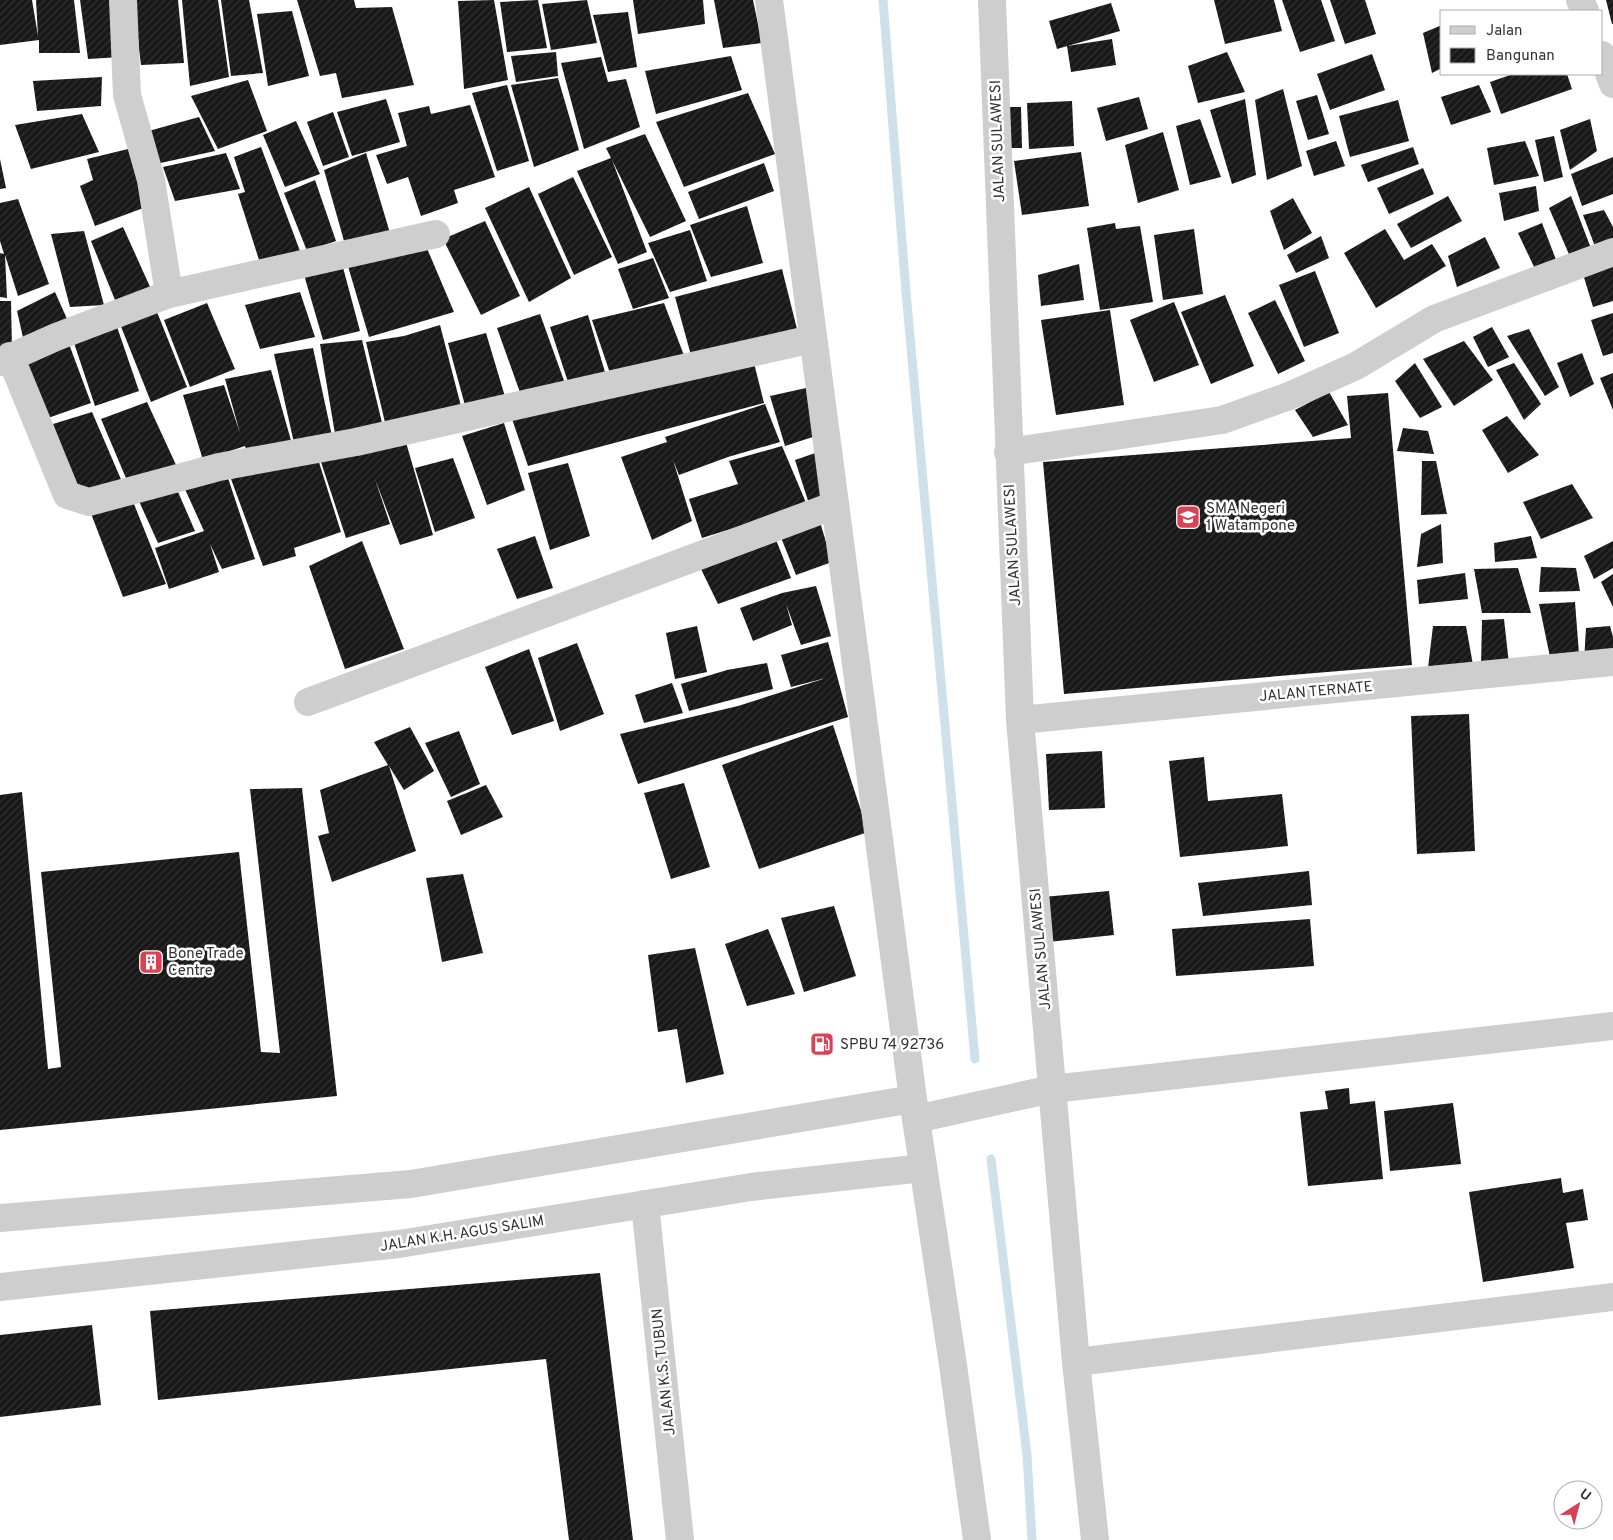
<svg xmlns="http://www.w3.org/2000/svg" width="1613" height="1540" viewBox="0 0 1613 1540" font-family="Overpass,sans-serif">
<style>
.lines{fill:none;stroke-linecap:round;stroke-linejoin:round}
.stream{stroke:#cee1eb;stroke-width:9}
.building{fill:url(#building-hatch)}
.minor{stroke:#cecece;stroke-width:28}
.labels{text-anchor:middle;stroke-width:5;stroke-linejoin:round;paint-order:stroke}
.street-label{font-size:15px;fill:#313131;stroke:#fff}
.poi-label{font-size:15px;fill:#313131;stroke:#fff;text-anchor:start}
</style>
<defs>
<pattern id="building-hatch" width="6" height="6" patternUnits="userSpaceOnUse" patternTransform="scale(1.25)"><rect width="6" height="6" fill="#181818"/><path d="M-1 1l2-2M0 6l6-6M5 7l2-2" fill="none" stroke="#313131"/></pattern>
</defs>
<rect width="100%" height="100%" fill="#fff"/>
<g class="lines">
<g class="stream">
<polyline points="883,0 906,292 975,1059"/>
<polyline points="991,1159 1027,1455 1032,1540"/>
</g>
</g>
<g class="building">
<polygon points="0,0 32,0 38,36 36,0 74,0 80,53 39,53 39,40 0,45"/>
<polygon points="80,0 116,0 121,57 88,59"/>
<polygon points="133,0 178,0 184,63 141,65"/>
<polygon points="182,0 218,0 229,77 190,86"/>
<polygon points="221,0 249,0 263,73 231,76"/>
<polygon points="297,0 354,0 356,8 392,7 414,85 342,98 336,73 320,76"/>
<polygon points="494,0 508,80 464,89 458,1"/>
<polygon points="538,0 547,48 507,52 500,2"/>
<polygon points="587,0 597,43 551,50 542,4"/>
<polygon points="633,0 703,0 705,24 638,34"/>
<polygon points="714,0 753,0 762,43 723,48"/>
<polygon points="1214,0 1274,0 1282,31 1225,44"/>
<polygon points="1282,0 1321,0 1335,41 1300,52"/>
<polygon points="1330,0 1365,0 1376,34 1345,44"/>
<polygon points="1606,0 1613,0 1613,24 1612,24"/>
<polygon points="1111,3 1120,31 1057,49 1049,21"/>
<polygon points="292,11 309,76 268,86 257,14"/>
<polygon points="628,12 637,67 608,72 593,15"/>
<polygon points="1442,25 1442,68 1432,73 1423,33"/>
<polygon points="1112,39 1116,65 1071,72 1067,46"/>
<polygon points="556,52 558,76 516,82 511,56"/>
<polygon points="1227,52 1245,92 1198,103 1188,66"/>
<polygon points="1372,54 1385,90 1330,110 1317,74"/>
<polygon points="731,56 742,90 656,114 645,71"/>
<polygon points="601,57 608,82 626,79 640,127 584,149 561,63"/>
<polygon points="1513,74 1567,74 1572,89 1501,114 1490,82"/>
<polygon points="102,77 101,106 37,111 33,81"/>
<polygon points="558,78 579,150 534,167 511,85"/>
<polygon points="248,80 267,131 218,149 191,96"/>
<polygon points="507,85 529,161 497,171 472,93"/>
<polygon points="1479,85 1491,112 1451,125 1441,97"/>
<polygon points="1283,89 1302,166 1267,180 1255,100"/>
<polygon points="748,93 775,154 684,187 656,122"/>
<polygon points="1317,95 1329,134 1308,140 1296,101"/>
<polygon points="1139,97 1148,129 1106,141 1097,108"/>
<polygon points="386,99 400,142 352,156 337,112"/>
<polygon points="1245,99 1256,175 1232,184 1210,110"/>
<polygon points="1398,100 1409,141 1350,157 1339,116"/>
<polygon points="1072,101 1074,146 1029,149 1027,103"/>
<polygon points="470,105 495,177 454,190 458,203 421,216 408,177 387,184 376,155 407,146 398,113 429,106 431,114"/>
<polygon points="1003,107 1021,107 1022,148 1004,148"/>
<polygon points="333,112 349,157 323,166 307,122"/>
<polygon points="82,114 99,152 31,169 15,125"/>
<polygon points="199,117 215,151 156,164 145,132"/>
<polygon points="1200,119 1221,177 1190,185 1176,126"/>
<polygon points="1590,119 1597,151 1570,170 1560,130"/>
<polygon points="296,121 320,174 285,187 263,135"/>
<polygon points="1163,132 1179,190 1138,203 1125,145"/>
<polygon points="645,134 686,221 650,237 612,160 647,252 618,264 577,171 611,158 606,148"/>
<polygon points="1554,136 1563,177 1544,182 1535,140"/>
<polygon points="1336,141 1345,166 1314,176 1306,151"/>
<polygon points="1525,141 1539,176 1494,185 1487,148"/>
<polygon points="261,147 300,251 260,263 238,194 245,192 234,157"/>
<polygon points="1413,147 1419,164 1368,182 1361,165"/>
<polygon points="132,148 146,207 95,226 80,186 93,180 87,159"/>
<polygon points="1081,152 1089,206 1022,215 1014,161"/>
<polygon points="226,153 240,189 175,201 163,167"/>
<polygon points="366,153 390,233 346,248 324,170"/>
<polygon points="1613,157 1613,194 1582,206 1571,174"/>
<polygon points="0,159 6,188 0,189"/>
<polygon points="764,163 774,191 699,219 688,192"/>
<polygon points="1423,168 1434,194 1389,214 1377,188"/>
<polygon points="573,177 612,257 574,275 538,194"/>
<polygon points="315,180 336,241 307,251 284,193"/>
<polygon points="1536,186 1539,211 1504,221 1499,193"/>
<polygon points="529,187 571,278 529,302 485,208"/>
<polygon points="1448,196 1462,221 1411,248 1397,224"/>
<polygon points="1571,196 1592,251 1571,259 1549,208"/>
<polygon points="1293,198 1312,233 1284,250 1270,211"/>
<polygon points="18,199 49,284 18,296 5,255 7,298 0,297 0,253 4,254 0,241 0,203"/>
<polygon points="747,206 763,263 711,277 690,225"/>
<polygon points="1604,210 1613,227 1613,238 1596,249 1583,215"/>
<polygon points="485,221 520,296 481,315 443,239"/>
<polygon points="1115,223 1116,229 1140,226 1153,302 1100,310 1087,228"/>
<polygon points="1542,223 1558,265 1536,271 1518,233"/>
<polygon points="123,227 151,289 117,305 91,241"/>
<polygon points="1194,229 1203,294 1163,300 1154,235"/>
<polygon points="1385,229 1404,260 1432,244 1446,266 1376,308 1344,253"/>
<polygon points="690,230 707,281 670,292 648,243"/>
<polygon points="84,231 104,305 70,307 51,234"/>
<polygon points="1321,236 1329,258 1296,273 1287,255"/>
<polygon points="1485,237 1500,268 1457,287 1448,256"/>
<polygon points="426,246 454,312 369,337 347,263"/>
<polygon points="653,258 669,298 633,309 618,269"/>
<polygon points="341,260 360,331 323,340 302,268"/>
<polygon points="1079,264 1084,300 1041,306 1038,275"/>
<polygon points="1613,266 1613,301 1593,307 1583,274"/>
<polygon points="782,269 798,333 692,359 675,297"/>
<polygon points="1315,271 1339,333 1304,347 1279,285"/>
<polygon points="55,292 68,321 24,342 17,311"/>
<polygon points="300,292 315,337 260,349 245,305"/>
<polygon points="1225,295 1254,366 1211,384 1181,312"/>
<polygon points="1275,300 1305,361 1278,374 1248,313"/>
<polygon points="0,301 11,301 12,351 0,351"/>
<polygon points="1174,302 1199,365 1154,382 1130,320"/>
<polygon points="207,303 235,369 190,387 164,320"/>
<polygon points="664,303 685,358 612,379 592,320"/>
<polygon points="1110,310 1124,405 1056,415 1041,320"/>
<polygon points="157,312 187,387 151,402 120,324"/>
<polygon points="1613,313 1613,353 1603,356 1591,320"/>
<polygon points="540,314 567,389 522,398 497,328"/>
<polygon points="588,315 605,372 568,382 550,327"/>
<polygon points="115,321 139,391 95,406 72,337"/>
<polygon points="440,325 462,410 387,431 366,342 404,336"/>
<polygon points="1492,327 1509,357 1488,367 1473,337"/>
<polygon points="1529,329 1559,387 1545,396 1507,336"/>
<polygon points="486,333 506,400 466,409 448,343"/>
<polygon points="66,336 91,403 45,419 20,357"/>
<polygon points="362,340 384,431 336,440 320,344"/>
<polygon points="1464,341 1493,380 1454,406 1423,359"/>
<polygon points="313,348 332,436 294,443 274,354"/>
<polygon points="1582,353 1594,384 1570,397 1557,363"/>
<polygon points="752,355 764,403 528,466 510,413"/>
<polygon points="1415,363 1442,407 1420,418 1395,381"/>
<polygon points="1514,363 1541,404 1524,420 1496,370"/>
<polygon points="271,370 292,444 248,456 245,446 203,460 183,395 224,385 240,433 225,379"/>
<polygon points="1613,373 1613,410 1600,378"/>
<polygon points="815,386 822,434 785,446 770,396"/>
<polygon points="1329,392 1348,425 1313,437 1295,410"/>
<polygon points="1388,393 1412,665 1064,694 1043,462 1351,438 1347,396"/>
<polygon points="147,402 177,467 131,490 101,419"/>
<polygon points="765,404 780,442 728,457 679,475 673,460 692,521 652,540 621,457 667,442 665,437"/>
<polygon points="92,412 123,484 81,497 53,424"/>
<polygon points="1507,416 1539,455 1508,473 1482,430"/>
<polygon points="504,423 525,490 487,505 462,436"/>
<polygon points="1403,428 1428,431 1434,454 1397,451"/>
<polygon points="405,439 433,535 400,545 375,479 390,524 346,538 319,456"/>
<polygon points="782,446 807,505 702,538 689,499 738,484 729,461"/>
<polygon points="824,450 831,501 810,507 795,460"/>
<polygon points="317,456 341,532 294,548 296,556 263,566 231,479"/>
<polygon points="453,458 475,518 435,532 415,468"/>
<polygon points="1422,461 1436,461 1447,514 1421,515"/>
<polygon points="568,463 590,536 550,550 528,473"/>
<polygon points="227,475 255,559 222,569 210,544 219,572 169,589 155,548 204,531 184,487"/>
<polygon points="1572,484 1593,518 1541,539 1523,502"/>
<polygon points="175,485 195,531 158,543 138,499"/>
<polygon points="132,499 166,584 123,597 90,511"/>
<polygon points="820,522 832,562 796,575 780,535"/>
<polygon points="1441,524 1443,563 1417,567 1421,534"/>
<polygon points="535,536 553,588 517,599 497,549"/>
<polygon points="1531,536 1537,558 1495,562 1494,543"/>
<polygon points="775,537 791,578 718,604 699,565"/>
<polygon points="362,541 404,649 345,669 309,566"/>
<polygon points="1613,541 1613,568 1594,579 1584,556"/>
<polygon points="1541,567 1576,568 1580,591 1539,592"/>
<polygon points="1518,568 1531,613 1482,613 1474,569"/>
<polygon points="1465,573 1468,599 1419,604 1417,580"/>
<polygon points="1613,574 1613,607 1601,582"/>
<polygon points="816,586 831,636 801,645 786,604 792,625 753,641 740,608 782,593"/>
<polygon points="1575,602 1579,654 1550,657 1539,604"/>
<polygon points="1504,619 1509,664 1481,666 1482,620"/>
<polygon points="697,626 707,672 675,679 666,633"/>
<polygon points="1433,626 1466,626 1473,665 1428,668"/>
<polygon points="1610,626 1613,637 1613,656 1584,661 1586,628"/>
<polygon points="828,642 848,717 638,784 620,734 738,706 826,678 791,687 781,655"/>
<polygon points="577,643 604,714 560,731 538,658"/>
<polygon points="529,649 554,721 512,735 485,667"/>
<polygon points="767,663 773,689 689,711 681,684 727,670"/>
<polygon points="672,683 683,713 644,723 635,695"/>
<polygon points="1469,714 1475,851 1417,854 1411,716"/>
<polygon points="833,725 868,832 759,869 722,765"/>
<polygon points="410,727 434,771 404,790 389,766 416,851 332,882 318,836 329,833 320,790 388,765 374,742"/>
<polygon points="459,731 480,784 451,797 425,743"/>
<polygon points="1102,751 1105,808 1049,810 1046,754"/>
<polygon points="1204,757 1208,801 1282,794 1288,846 1180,857 1169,761"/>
<polygon points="684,783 710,867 671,879 644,793"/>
<polygon points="486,785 503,817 461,835 447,801"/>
<polygon points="302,788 337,1096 0,1130 0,795 22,792 48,1069 61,1067 41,872 239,852 261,1052 280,1053 250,789"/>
<polygon points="1309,871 1312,905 1203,916 1198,883"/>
<polygon points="463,874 483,953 442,962 426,878"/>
<polygon points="1109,891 1114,935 1048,942 1043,897"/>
<polygon points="834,906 856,976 804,992 781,918"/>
<polygon points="1310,919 1314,966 1176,976 1172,929"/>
<polygon points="768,929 795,994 747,1006 725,944"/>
<polygon points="695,948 724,1074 686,1083 677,1029 658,1032 648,955"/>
<polygon points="1349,1088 1350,1104 1375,1101 1383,1179 1308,1186 1300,1112 1328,1109 1325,1091"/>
<polygon points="1453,1103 1461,1164 1390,1171 1384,1111"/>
<polygon points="1561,1178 1563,1193 1583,1189 1588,1220 1566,1223 1574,1268 1483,1282 1469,1192"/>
<polygon points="600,1273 633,1540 569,1540 546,1359 158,1400 150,1311"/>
<polygon points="92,1325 101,1405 0,1417 0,1335"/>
</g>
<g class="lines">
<g class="minor">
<polyline points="123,0 127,95 151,180 169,294"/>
<polyline points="769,0 913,1099 953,1365 977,1540"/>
<polyline points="992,0 1020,720 1076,1362 1095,1540"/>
<polyline points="1580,0 1585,11"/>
<polyline points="1602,55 1613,84"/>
<polyline points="10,356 67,495 89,502 219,467 356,442 812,339"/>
<polyline points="0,362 56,337 169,294 436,234"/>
<polyline points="1008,452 1222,420 1289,396 1356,366 1434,319 1613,252"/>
<polyline points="308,702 835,505"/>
<polyline points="1020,720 1613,662"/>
<polyline points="916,1119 1052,1089 1613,1026"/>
<polyline points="645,1204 680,1540"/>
<polyline points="0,1218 411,1184 913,1099"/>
<polyline points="0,1287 399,1244 751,1187 923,1168"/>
<polyline points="1076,1362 1613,1297"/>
</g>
</g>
<defs>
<g id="school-square" transform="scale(1.25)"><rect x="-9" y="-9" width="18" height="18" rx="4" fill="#d94254" stroke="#fff"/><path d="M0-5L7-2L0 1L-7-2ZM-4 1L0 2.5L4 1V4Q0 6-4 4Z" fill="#fff"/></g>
<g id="building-square" transform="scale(1.25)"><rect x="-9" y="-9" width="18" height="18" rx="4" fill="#d94254" stroke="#fff"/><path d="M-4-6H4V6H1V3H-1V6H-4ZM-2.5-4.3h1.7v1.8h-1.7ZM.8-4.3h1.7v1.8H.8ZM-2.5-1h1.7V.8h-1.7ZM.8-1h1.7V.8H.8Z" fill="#fff"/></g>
<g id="fuel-square" transform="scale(1.25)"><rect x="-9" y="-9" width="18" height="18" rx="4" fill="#d94254" stroke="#fff"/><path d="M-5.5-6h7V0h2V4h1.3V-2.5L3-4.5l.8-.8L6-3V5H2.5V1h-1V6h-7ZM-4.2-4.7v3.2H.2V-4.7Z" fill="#fff"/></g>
</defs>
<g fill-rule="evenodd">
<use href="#school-square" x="1188" y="517"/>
<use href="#building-square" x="151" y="962"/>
<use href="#fuel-square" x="822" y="1044"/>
</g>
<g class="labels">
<g class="street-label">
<text transform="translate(997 141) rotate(-92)" y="5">JALAN SULAWESI</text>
<text transform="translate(1012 545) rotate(-93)" y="5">JALAN SULAWESI</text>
<text transform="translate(1316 691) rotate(-5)" y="5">JALAN TERNATE</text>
<text transform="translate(1040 949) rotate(-95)" y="5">JALAN SULAWESI</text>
<text transform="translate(462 1233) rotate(-9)" y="5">JALAN K.H. AGUS SALIM</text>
<text transform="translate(663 1372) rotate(-96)" y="5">JALAN K.S. TUBUN</text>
</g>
<g class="poi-label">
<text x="1206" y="513">SMA Negeri<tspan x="1206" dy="17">1 Watampone</tspan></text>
<text x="168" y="958">Bone Trade<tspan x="168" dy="17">Centre</tspan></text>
<text x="840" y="1049">SPBU 74 92736</text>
</g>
</g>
<rect x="1440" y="10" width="162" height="65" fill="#ffffff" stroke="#adadad"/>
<rect x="1450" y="26" width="25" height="8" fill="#cecece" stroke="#adadad"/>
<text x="1486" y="35" font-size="15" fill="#313131">Jalan</text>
<rect x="1450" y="48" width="25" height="15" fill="url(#building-hatch)" stroke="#adadad"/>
<text x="1486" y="60" font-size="15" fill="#313131">Bangunan</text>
<g transform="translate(1578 1505) rotate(36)"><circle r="24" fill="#ffffff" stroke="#adadad"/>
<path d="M0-4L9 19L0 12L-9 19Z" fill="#d94254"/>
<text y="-8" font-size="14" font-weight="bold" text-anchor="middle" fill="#313131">U</text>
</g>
</svg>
